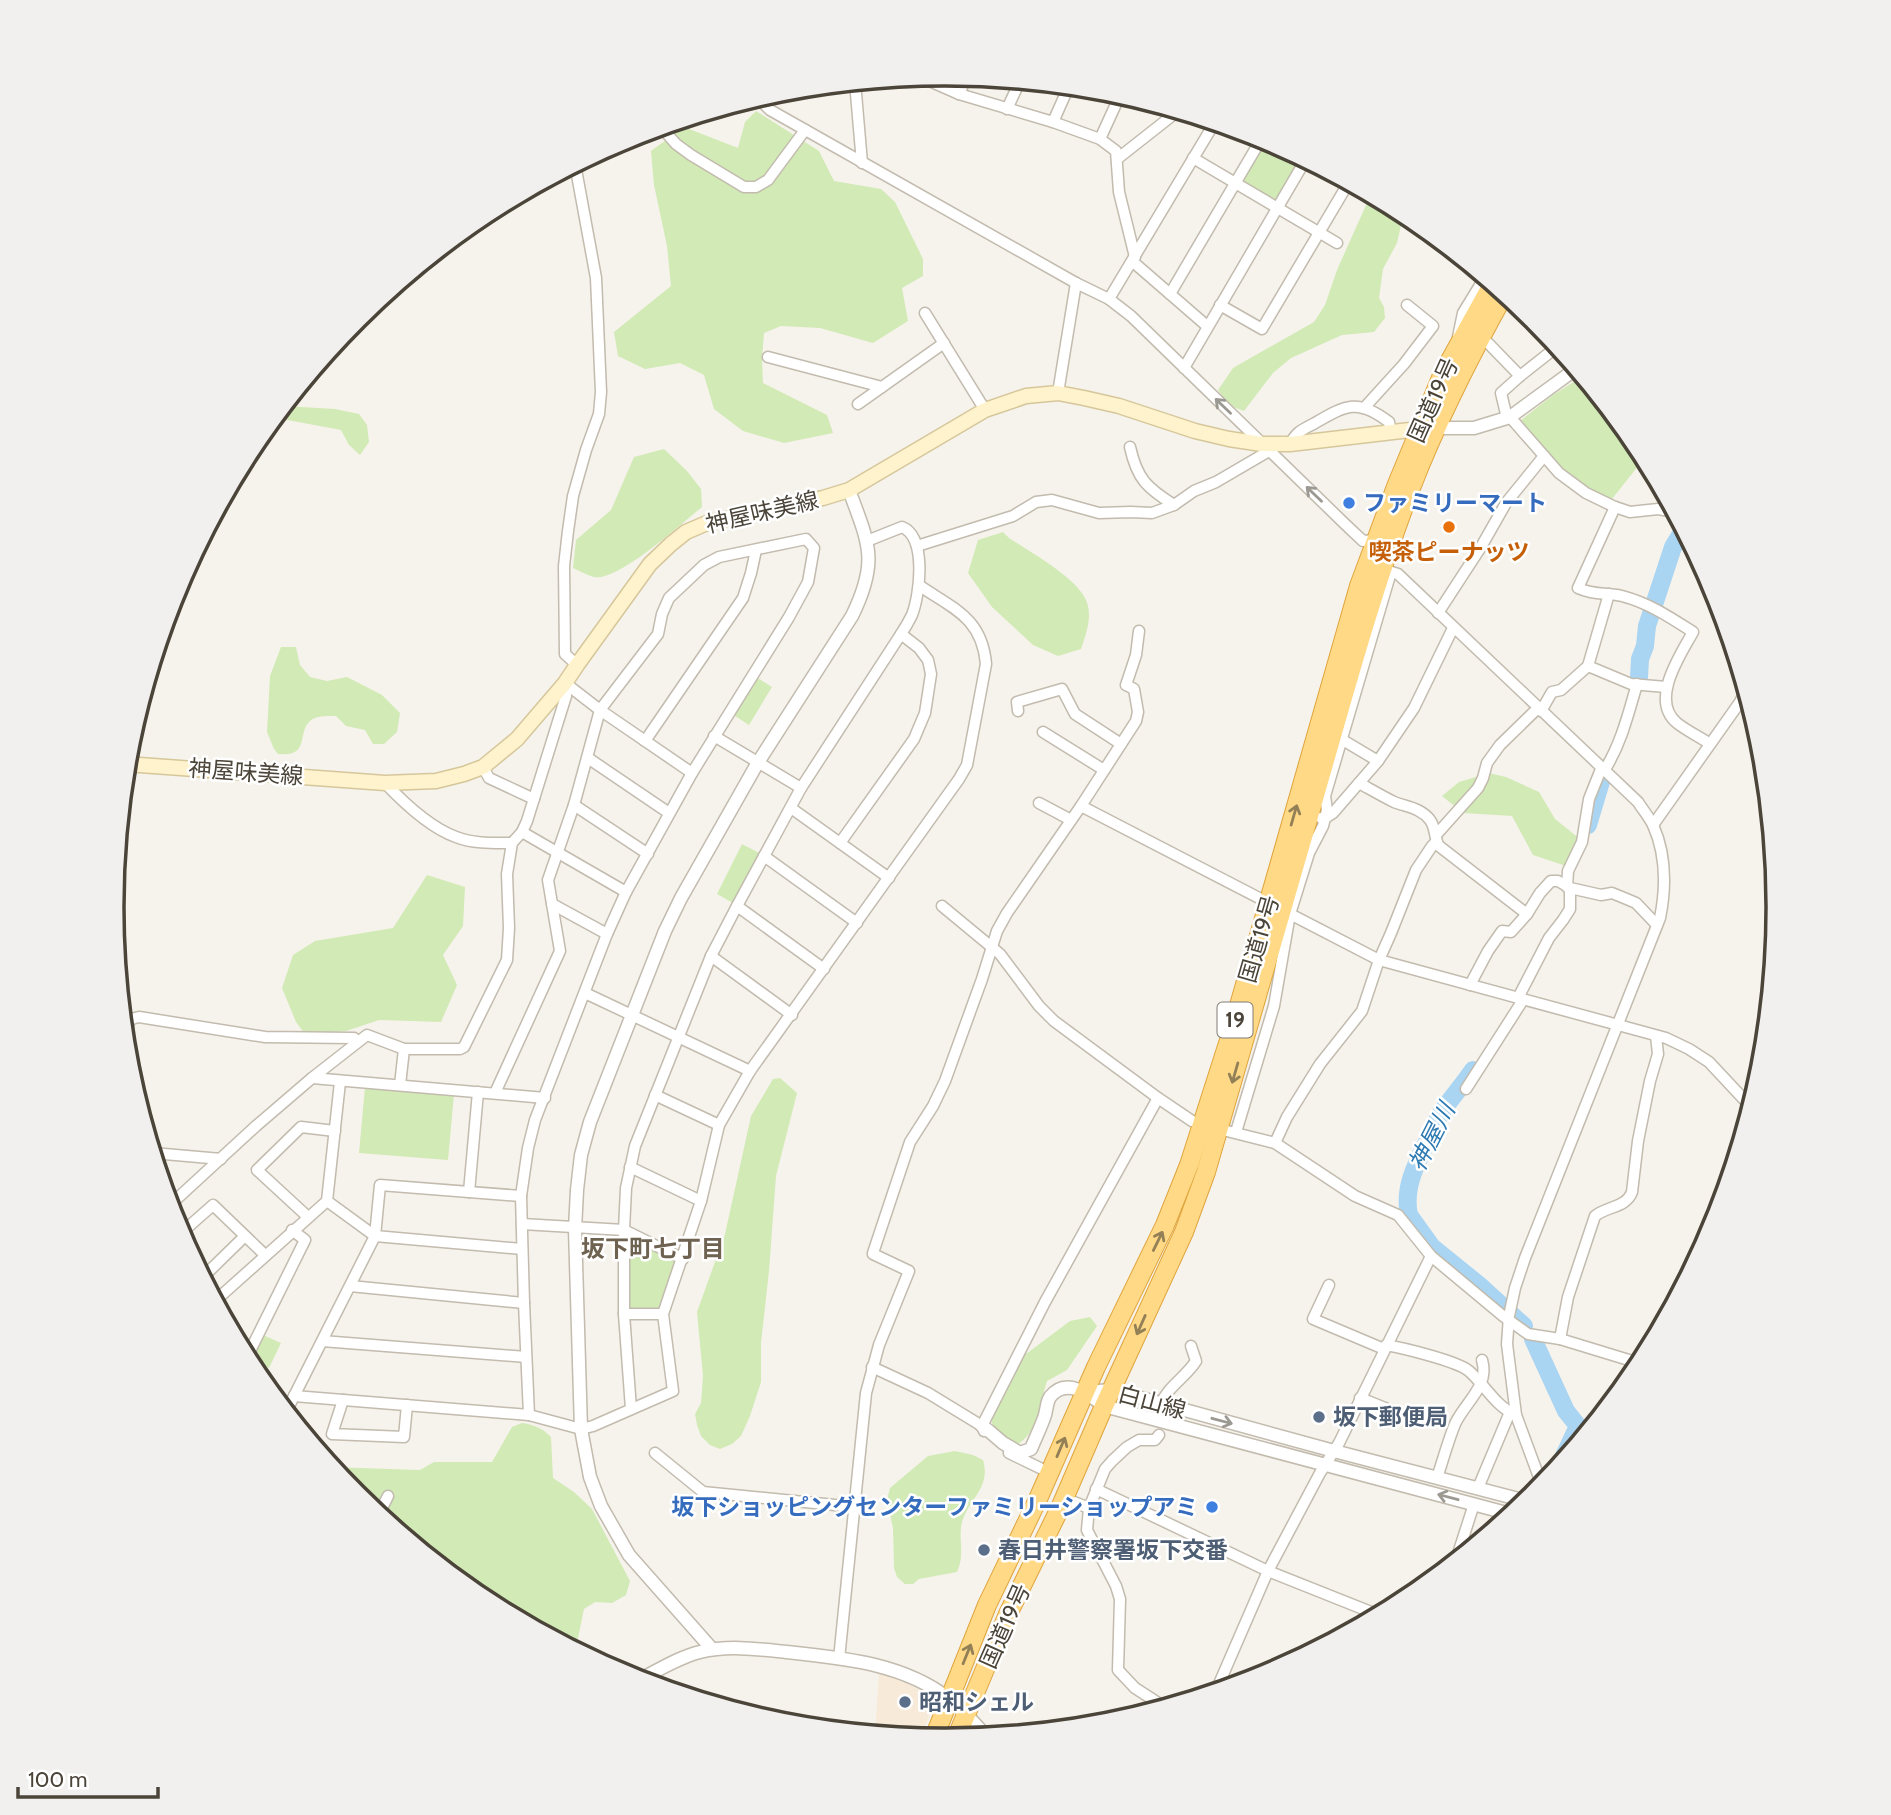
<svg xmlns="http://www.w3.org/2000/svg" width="1891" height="1815" viewBox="0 0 1891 1815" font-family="Cabin,'Noto Sans JP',sans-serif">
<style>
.commercial{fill:#f7ead8}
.green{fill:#d2eab5}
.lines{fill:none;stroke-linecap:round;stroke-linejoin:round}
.river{stroke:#a9d4f2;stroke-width:18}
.minor-casing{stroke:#c2bbae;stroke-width:13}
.tertiary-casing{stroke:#c2bbae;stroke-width:15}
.secondary-casing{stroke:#d6c79b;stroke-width:17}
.trunk-casing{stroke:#e0a43c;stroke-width:20}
.minor{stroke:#fff;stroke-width:10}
.tertiary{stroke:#fff;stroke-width:12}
.secondary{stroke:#fff3cd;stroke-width:14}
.trunk{stroke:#ffd985;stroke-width:18}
.oneway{stroke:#9c9892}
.oneway2{stroke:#938057}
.shop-dot{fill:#3f7fe0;stroke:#fff;stroke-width:2.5}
.food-dot{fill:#e8710a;stroke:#fff;stroke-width:2.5}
.service-dot{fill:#5c6f8a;stroke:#fff;stroke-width:2.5}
.labels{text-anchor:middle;stroke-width:5;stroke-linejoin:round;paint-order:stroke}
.shield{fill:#fff;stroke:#817c74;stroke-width:2}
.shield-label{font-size:21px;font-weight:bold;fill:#4b4439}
.street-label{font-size:23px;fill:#4b4439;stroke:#fff}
.shop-label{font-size:23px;font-weight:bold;fill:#366cbe;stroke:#fff;text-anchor:start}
.food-label{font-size:23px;font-weight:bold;fill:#c56008;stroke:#fff}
.service-label{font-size:23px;font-weight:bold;fill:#4e5e75;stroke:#fff;text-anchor:start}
.water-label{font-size:24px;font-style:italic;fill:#2e7ab2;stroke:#fff}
.neighbourhood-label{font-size:24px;font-weight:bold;fill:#6e6250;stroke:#fff}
.rim{fill:none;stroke:#4b4439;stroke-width:3.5}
</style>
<rect width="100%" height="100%" fill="#f6f3ec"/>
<polygon class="commercial" points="879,1673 906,1683 931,1696 933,1707 920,1739 875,1735"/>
<g class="green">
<polygon points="756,111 819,151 834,181 881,189 895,202 923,259 923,276 902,288 908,321 873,343 820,328 781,326 764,333 762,359 763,383 827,415 833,433 784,443 743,431 714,409 704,375 680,363 645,369 618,356 614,332 671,286 667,246 654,185 651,151 684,127 738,148 745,122"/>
<polygon points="1262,143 1299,163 1277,199 1273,201 1242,182"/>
<polygon points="1371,194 1404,212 1397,243 1383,269 1379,298 1384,307 1385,318 1374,332 1342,335 1291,358 1273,373 1244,411 1228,405 1218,390 1233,368 1314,322 1325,305 1337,270"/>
<polygon points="1583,376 1639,444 1646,456 1612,499 1610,500 1575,481 1560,469 1520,421 1553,395"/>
<polygon points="284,406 335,409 359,414 367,425 369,442 360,455 349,445 341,430 282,419 272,420"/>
<path d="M664,449L687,471L701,489L702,507C682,523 618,582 594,577C587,575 580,571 573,568L576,540L611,510L634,457Z"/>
<path d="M1003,532L1009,538C1030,552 1076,577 1086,600C1093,616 1086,634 1081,649L1058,656L1033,645L992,607L968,573L978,540Z"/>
<path d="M281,647H296L300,665L310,677L327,681L347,677L382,695L400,713L397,732L384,744H373L365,730L346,726L336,716C328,716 315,715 309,722C297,735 310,757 278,754L274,749L267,732L270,676Z"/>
<polygon points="756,677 772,687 749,725 732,714"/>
<polygon points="1489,773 1506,777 1539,792 1555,819 1580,839 1566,866 1533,855 1512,816 1463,813 1442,796 1459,782"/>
<polygon points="742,844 761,854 733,903 717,894"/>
<polygon points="427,875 465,887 463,926 443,955 457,985 441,1022 379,1020 346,1031 305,1034 296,1022 282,988 293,955 315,941 393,928"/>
<polygon points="780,1078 797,1093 776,1176 769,1271 761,1343 761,1382 750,1416 741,1436 732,1444 720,1449 710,1445 701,1436 697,1425 695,1414 701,1403 703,1376 697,1312 725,1234 751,1116 773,1079"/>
<polygon points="365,1087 454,1094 448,1160 359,1153"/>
<polygon points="631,1239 676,1260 677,1263 660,1305 658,1308 631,1311 627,1308 628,1241"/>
<path d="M1090,1317L1097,1326L1067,1370L1047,1381C1040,1403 1038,1434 1016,1445L993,1428L991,1417L1022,1357L1070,1321Z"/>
<polygon points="263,1335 281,1343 269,1368 251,1359"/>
<path d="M522,1423C535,1425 542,1428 551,1437L553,1478L574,1492L592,1509L630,1581L626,1595L612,1603L595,1602L584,1609L578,1638L568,1647L482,1601L356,1497L331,1467L420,1470L434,1462H492L512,1427Z"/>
<path d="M955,1451L973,1455L983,1460C991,1487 970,1498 962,1522C959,1535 962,1543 961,1555C961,1561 959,1567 957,1572L919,1579L913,1584H905L897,1577L894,1568L893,1528L887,1500L890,1488L928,1456Z"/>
</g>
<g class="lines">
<g class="river">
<polyline points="1639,678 1640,659 1645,646 1647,626 1673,547 1684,529"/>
<polyline points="1588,825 1603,775"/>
<path d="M1473,1070C1463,1085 1451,1098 1441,1113C1436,1121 1433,1130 1429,1138C1417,1162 1403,1187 1409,1215L1432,1247L1479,1285L1524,1326"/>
<polyline points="1533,1339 1566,1411 1578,1426 1557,1471"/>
</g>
<g class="minor-casing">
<g id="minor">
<polyline points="918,76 959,94 1053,122 1100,139 1116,151 1119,192 1135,257"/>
<polyline points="855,82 862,163"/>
<polyline points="959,94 967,76"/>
<polyline points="757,97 770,110 1076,283 1109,299 1131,316 1346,525 1363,541 1376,540"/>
<polyline points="1007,109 1020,81"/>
<polyline points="1053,122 1069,86"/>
<polyline points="661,127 676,144 691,155 744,187 756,187 768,180 805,130"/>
<polyline points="1100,139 1121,93"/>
<polyline points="1193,158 1337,243"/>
<polyline points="1117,159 1178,111"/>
<polyline points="575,164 596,278 601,392 599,414 586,450 573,496 568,531 564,566 565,654 577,665"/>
<polyline points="1132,261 1207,326"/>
<polyline points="1170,294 1263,136"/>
<polyline points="1109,299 1215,122"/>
<polyline points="1220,305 1262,329 1349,182"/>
<polyline points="925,313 985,410"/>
<polyline points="1458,337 1463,313 1485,277"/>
<polyline points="1488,343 1520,376"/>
<polyline points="768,357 882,387"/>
<polyline points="1184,368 1306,159"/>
<polyline points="1058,393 1076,283"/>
<polyline points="858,404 944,343"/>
<polyline points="1364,408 1404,364 1433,326 1407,305"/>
<polyline points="1510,417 1559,473 1586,493 1615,507 1630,512 1658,509 1675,512"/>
<polyline points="1507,418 1501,393 1520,376 1558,346"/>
<path d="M1290,444C1297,431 1302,430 1315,423C1346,405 1358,398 1389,422L1391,432"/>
<path d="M1130,447C1137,479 1147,488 1174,505"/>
<path d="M1615,507L1578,588C1596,596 1605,592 1622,596C1649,603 1671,618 1693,632C1681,654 1649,700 1677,723C1687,731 1700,737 1710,744"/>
<polyline points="917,546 1013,516 1036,502 1052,500 1099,513 1131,512 1152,513 1174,505 1194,491 1216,482 1269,451"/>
<polyline points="1705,567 1702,572 1709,576 1717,592"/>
<path d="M1382,569L1398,574L1638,802C1643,810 1649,817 1653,825C1666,854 1666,888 1660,918L1525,1258L1515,1288L1509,1316L1507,1344L1516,1415L1543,1488"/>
<polyline points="1438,613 1481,547 1506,503 1544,456"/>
<polyline points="1588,666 1631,684 1666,687"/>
<polyline points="1018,711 1017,702 1062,689 1075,714 1121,744"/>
<polyline points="1541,711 1552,692 1561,690 1588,666 1609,594"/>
<polyline points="1043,732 1104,770"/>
<polyline points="714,736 801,788"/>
<polyline points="1341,739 1378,761"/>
<polyline points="645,741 743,598 751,573 756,550"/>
<polyline points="588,758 669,813"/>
<polyline points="483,767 489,778 534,799"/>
<path d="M1604,771C1621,744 1628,715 1637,684"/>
<path d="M385,783C403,802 431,828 456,837C474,844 494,843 512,843"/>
<path d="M1359,783C1370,789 1382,796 1394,802C1407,807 1421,808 1430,820C1436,828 1434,838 1439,846L1527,914"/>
<polyline points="1039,803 1071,820"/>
<polyline points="574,805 648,854"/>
<polyline points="1081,806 1379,960 1666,1038 1689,1049 1709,1062 1752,1108"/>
<polyline points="791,808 889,878"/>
<polyline points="1321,818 1325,818 1333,813 1378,761 1414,708 1453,628"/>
<polyline points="1653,825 1740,702 1746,689"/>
<polyline points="522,832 626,892"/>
<polyline points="1436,835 1478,788 1483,778 1487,763 1500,745 1538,708"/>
<polyline points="840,843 914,739 925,713 931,674 928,660 919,648 901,634"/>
<polyline points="764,856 857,923"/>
<polyline points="1567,887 1568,871 1582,842 1589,799 1601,769"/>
<polyline points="552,904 607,934"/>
<polyline points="737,906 824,969"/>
<polyline points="942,906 1000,954 1039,1006 1054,1021 1158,1098 1192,1121 1204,1125"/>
<polyline points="711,956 792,1015"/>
<polyline points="1470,985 1488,951 1502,931 1511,932 1527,914 1540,893 1551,881 1558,881 1570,888 1601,895 1612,893 1629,900 1636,903 1657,925"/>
<polyline points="585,993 750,1071"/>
<polyline points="1518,998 1549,938 1563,920 1570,909 1570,888"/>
<polyline points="126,1054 128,1025 131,1019 139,1017 265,1037 354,1038 358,1041"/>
<polyline points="312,1078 545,1098"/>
<polyline points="340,1082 327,1201 375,1236 522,1249"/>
<polyline points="400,1085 404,1049"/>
<polyline points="1466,1089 1523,1000"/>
<polyline points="495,1093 560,951 548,880 574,805 600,710 658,634 662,614 669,598 704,565 719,557 806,539 814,548 808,582 789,617 692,773 626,892 607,934 535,1120 528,1148 521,1196 524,1303 529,1415"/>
<polyline points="655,1095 719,1125"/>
<polyline points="1219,1129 1275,1143 1355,1196 1398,1215 1431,1256 1503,1316 1528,1334 1560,1339 1642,1364"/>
<polyline points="1236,1132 1274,1006 1290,914 1309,853 1323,826 1327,810 1325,796 1391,572"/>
<polyline points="1275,1143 1287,1117 1320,1064 1362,1011 1379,960 1391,933 1416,870 1432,846 1436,842"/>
<polyline points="153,1153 221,1159"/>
<polyline points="630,1167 701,1201"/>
<polyline points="469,1192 478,1092"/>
<polyline points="169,1206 256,1126 312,1078 367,1035 404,1049 460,1049 464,1047 507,960 509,928 507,874 512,843 522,832 527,821 566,696 565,683 600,710 692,773"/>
<polyline points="308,1217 257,1170 301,1127 335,1131"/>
<polyline points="522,1224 624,1230 683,1259"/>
<polyline points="179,1235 213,1205 265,1255"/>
<polyline points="202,1278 245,1236"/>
<polyline points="1329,1285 1313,1319 1384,1349"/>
<polyline points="350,1286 524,1303"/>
<polyline points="215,1301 327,1201"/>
<polyline points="624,1314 663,1314"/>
<path d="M1560,1339L1568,1297L1595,1216C1607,1206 1626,1208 1632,1192L1638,1141L1650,1081L1658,1054L1656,1036"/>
<polyline points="322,1341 526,1357"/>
<path d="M1386,1345C1403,1348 1457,1361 1469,1371C1485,1385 1496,1407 1516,1415"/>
<polyline points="240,1348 249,1353 305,1240 292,1230"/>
<polyline points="872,1367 928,1393 982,1426 984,1431"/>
<path d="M294,1396L529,1415L581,1429L593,1426L673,1391L663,1314L701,1201L719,1125L750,1071L959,779L967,765L986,664C982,618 954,609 920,586"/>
<polyline points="1360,1398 1390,1410"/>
<polyline points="343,1400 332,1434 404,1437 407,1405"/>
<path d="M1161,1404C1167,1387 1186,1377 1196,1361L1191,1346"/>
<path d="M631,1409L624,1314V1230L626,1188L635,1146L711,956L737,906L801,788L901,634C905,628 909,621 912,615C920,594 927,537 902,527L867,541"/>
<polyline points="286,1412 375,1236 380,1185 521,1196"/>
<polyline points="982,1426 1045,1302 1158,1098"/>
<polyline points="1159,1435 1155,1440 1139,1440 1127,1447 1112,1461 1105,1469 1089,1508 1087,1530 1116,1586 1120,1599 1118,1670 1135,1688 1166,1708"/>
<polyline points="655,1453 703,1492 855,1507"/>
<polyline points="1009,1453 1040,1468"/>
<path d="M1437,1478C1443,1460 1448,1441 1455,1424C1465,1402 1490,1386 1482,1360"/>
<polyline points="1478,1488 1510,1412"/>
<polyline points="1096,1489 1268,1571 1381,1616"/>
<polyline points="1064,1498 1089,1508"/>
<polyline points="378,1516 388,1496"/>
<polyline points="1455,1563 1474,1504"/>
<polyline points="839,1659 866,1393 879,1345 909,1271 873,1254 873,1253 910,1142 933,1106 945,1081 982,979 997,931 1007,913 1081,806 1136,721 1138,712 1134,689 1126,685 1136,655 1139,631"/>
<polyline points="1215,1693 1268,1571 1320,1473 1339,1443 1431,1256"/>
</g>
</g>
<g class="tertiary-casing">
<g id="tertiary">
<polyline points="1436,428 1474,428 1510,417 1577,368"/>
<polyline points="1085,1392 1112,1390 1334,1451 1530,1502"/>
<path d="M982,1426L989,1431L1003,1443L1020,1453L1031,1449C1035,1439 1040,1429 1044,1418C1047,1411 1046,1403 1050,1397C1066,1376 1090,1395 1104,1406L1514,1515"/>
<path d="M712,1649L629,1555L601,1506L590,1477L581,1429L575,1229L577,1190L581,1155L590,1122L665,931L681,898L757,764L852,616C879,561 869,544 849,490"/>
<path d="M637,1681C657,1671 679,1657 700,1652C728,1645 758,1649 786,1652C842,1658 903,1663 949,1699C963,1710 975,1724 987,1737"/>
</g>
</g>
<g class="secondary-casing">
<polyline id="secondary" points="126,764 385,783 436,781 464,774 483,767 517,739 565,683 577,665 650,564 671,544 686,532 707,523 823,498 849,490 985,410 1026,396 1058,393 1084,398 1119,406 1195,431 1229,439 1262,444 1290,444 1427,428"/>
</g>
<g class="trunk-casing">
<g id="trunk">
<polyline points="933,1740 987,1605 1038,1499 1096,1367 1165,1225 1189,1165 1230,1037 1359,586 1397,484 1443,373 1493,283"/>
<path d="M955,1741L1008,1614L1060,1508L1104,1406L1184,1232L1206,1172C1240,1053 1275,935 1309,816C1341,706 1370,595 1411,488C1437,421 1470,356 1505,293"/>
</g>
</g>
<use href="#minor" class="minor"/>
<use href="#tertiary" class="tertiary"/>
<use href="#secondary" class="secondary"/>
<use href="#trunk" class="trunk"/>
</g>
<defs><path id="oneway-shaft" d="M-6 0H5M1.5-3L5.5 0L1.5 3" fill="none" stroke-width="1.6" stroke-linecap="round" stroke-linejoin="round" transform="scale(1.75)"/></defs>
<g class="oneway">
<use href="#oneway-shaft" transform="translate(1223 406) rotate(-136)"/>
<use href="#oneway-shaft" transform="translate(1314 494) rotate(-136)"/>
<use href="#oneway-shaft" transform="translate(1222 1421) rotate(15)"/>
<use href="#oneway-shaft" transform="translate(1448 1497) rotate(-165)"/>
</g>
<g class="oneway2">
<use href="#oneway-shaft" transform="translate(1294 815) rotate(-74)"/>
<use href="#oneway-shaft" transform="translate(1235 1073) rotate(106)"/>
<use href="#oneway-shaft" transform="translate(1158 1241) rotate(-64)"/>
<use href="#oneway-shaft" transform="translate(1141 1325) rotate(114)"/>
<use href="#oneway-shaft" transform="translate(1061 1447) rotate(-67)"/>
<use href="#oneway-shaft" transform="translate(967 1654) rotate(-68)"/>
</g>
<g class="shop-dot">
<circle cx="1349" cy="503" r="7"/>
<circle cx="1212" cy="1507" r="7"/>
</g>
<circle class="food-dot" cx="1449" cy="527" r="7"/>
<g class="service-dot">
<circle cx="1319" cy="1417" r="7"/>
<circle cx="984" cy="1550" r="7"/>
<circle cx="905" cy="1702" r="7"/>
</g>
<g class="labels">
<rect class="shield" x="1217.5" y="1002.5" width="35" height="35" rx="5"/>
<g class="shield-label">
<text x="1235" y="1027">19</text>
</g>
<g class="street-label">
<text transform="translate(1433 400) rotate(-66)" y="8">国道19号</text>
<text transform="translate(762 512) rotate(-13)" y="8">神屋味美線</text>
<text transform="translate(246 772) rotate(4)" y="8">神屋味美線</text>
<text transform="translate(1259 939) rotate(-74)" y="8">国道19号</text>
<text transform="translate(1152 1402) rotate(15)" y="8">白山線</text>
<text transform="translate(1005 1626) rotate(-66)" y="8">国道19号</text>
</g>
<g class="shop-label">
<text x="1363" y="511">ファミリーマート</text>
<text x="1198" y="1515" text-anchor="end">坂下ショッピングセンターファミリーショップアミ</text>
</g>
<g class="food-label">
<text x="1449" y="560">喫茶ピーナッツ</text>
</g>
<g class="service-label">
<text x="1333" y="1425">坂下郵便局</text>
<text x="998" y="1558">春日井警察署坂下交番</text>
<text x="919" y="1710">昭和シェル</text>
</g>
<g class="water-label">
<text transform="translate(1432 1137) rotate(-63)" y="8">神屋川</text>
</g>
<g class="neighbourhood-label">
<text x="653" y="1257">坂下町七丁目</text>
</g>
</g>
<path d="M0 0H1891V1815H0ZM124 907a821 821 0 1 1 1642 0a821 821 0 1 1-1642 0Z" fill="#f1f0ef" fill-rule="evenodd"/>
<path class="rim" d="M124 907a821 821 0 1 1 1642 0a821 821 0 1 1-1642 0Z"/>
<path d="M18 1787v10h140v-10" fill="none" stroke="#4b4439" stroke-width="3.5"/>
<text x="28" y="1787" font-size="21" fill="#4b4439" stroke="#ffffff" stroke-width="5" paint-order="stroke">100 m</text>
</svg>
